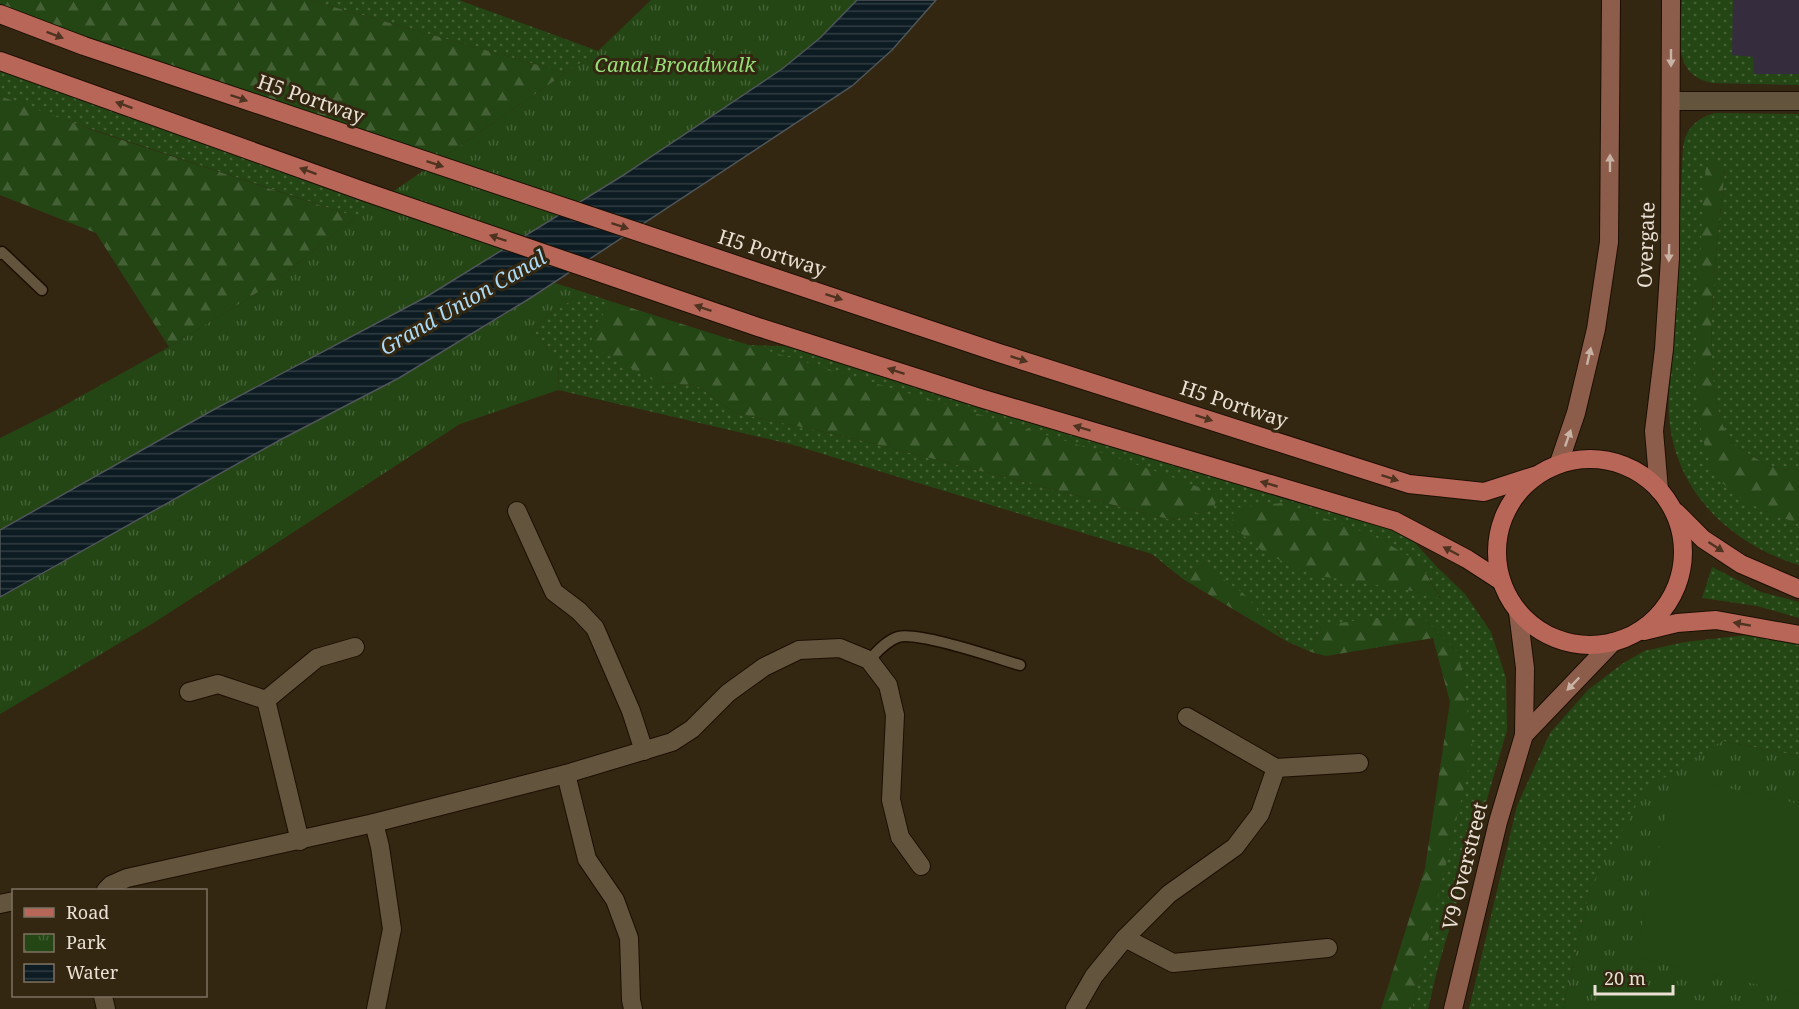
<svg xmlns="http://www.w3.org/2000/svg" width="1799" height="1009" viewBox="0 0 1799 1009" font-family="'Noto Serif',serif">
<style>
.commercial{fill:#352d3d}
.grass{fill:url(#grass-dots);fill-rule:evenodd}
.forest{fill:url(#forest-firs)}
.park{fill:url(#park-tufts)}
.pitch{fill:#244614}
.water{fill:url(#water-rules);stroke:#4f5658;stroke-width:1.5}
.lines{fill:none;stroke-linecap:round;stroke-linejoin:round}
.lane-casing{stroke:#1c0f00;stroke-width:13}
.street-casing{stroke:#1c0f00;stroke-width:20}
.secondary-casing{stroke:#1c0f00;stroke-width:20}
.primary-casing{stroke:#1c0f00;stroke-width:20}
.lane{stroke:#63543e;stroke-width:10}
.street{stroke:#63543e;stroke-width:18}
.secondary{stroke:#8d5d4b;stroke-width:18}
.primary{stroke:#b86658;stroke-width:18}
.oneway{fill:#4e3420}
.oneway2{fill:#c9b3a4}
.labels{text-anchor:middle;stroke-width:6;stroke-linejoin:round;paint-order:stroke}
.park-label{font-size:20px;font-style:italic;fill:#95df77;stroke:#342712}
.street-label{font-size:20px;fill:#eae1d4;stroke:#342712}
.water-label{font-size:21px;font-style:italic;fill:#abdaf6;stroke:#342712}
</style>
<defs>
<pattern id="grass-dots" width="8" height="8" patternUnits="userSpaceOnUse" patternTransform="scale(1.5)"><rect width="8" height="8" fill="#244614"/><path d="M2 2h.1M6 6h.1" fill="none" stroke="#446035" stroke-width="1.8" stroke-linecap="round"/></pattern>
<pattern id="forest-firs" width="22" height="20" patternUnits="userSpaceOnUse" patternTransform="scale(1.5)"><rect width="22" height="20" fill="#244614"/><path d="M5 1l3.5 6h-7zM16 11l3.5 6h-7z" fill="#446035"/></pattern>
<pattern id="park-tufts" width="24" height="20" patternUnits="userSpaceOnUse" patternTransform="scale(1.5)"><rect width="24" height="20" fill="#244614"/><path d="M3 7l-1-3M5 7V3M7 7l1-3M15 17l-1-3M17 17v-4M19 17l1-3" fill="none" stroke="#446035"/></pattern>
<pattern id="water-rules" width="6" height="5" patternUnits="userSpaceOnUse" patternTransform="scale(1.5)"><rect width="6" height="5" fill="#0d1b23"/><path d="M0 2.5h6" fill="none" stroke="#303c42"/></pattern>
</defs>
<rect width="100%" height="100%" fill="#342712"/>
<polygon class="commercial" points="1722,0 1799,0 1799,85 1717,83"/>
<g class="grass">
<polygon points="309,0 459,0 598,51 566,73"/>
<path d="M1682,0H1733L1732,55L1753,57L1754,74H1799V85L1712,83C1670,75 1681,32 1682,0Z"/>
<polygon points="0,61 405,206 356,217 46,114 0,96"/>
<path d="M1715,113L1799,114V470C1792,470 1783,470 1776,468C1766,466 1736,447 1730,439C1695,386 1719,234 1725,169L1706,165L1713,472C1742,499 1760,512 1799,523V565C1721,541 1664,479 1669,394C1670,371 1674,348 1675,325C1678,266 1680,207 1683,147C1686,128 1697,118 1715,113Z"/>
<path d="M583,292L613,302L593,328L658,383L696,385L735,413L844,436L1172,520L1213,509L872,391L746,345L820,347L1395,521L1438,568L1465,594L1491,632L1506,678L1507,730L1437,971L1428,1009H1412L1427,939L1459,654L1423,618L1322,626L1311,652L1286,641L1279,632L1203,565L1183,579L1152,554L790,444L558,390L559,362L531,328ZM1419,562L1441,598L1408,590Z"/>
<polygon points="1712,567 1761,592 1799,602 1799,618 1757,606 1702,598"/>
<polygon points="1782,631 1799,635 1799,756 1722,741 1590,888 1563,1009 1469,1009 1517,806 1550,733 1588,690 1622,664 1644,651 1685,642"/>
</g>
<g class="forest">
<polygon points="0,0 309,0 566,73 433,164 0,14"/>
<polygon points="0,96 98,132 356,217 270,285 169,347 96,233 0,195"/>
<path d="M1714,161L1721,164L1725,168C1719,234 1695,385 1730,439C1736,447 1766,466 1776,468C1783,470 1792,470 1799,470V523C1769,515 1733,499 1714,473C1711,468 1709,461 1708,456C1690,404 1696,347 1698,293C1701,250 1702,208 1706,165Z"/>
<path d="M613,302C705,332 798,360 891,388C1001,421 1112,453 1219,495L1213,509L1172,520L844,436L735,413L696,385L658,383L591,346L593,328Z"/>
<polygon points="1281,503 1372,535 1419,562 1441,599 1408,590 1314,575 1266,554 1232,526 1234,508"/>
<polygon points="1203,565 1243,593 1286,641 1183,579"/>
<polygon points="1371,618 1423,618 1459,654 1473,749 1412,1009 1381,1009 1425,868 1450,702 1433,638 1326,656 1311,652 1322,626"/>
</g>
<g class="park">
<polygon points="651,0 857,0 820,38 782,69 622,176 426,297 213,410 0,530 0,438 56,410 169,347 270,285 356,217 598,51"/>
<polygon points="555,283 583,292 531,328 559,362 558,390 460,424 155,622 0,714 0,597 280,440 399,378"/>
<polygon points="1722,741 1799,756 1799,1009 1563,1009 1590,888 1645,790"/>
</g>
<g class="pitch">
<polygon points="1675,776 1799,804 1799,994 1635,957"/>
<polygon points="1624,986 1741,1009 1620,1009"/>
</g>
<polygon class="water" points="857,0 936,0 892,50 852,86 532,297 399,378 280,440 0,597 0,530 213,410 426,297 622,176 782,69 820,38"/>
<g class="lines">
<g class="lane-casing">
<g id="lane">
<polyline points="0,254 2,252 42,290"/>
<path d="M869,660C877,652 886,641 898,637C918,631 996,658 1020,665"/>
</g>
</g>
<g class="street-casing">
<g id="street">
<polyline points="1671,101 1799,101"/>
<polyline points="517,511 554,592 579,611 595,628 631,711 644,751"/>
<polyline points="189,692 218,684 266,700 317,658 355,647"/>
<polyline points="266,700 300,841"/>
<polyline points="1187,717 1276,768 1359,763"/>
<polyline points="566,774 587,859 615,900 629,938 631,1000 633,1009"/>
<polyline points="374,823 380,847 392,929 376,1009"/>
<polyline points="106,890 111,885 127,878 374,823 566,774 672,742 692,729 728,693 764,667 799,650 840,648 869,660 888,685 895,715 891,800 900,837 921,866"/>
<polyline points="0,904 14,901"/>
<polyline points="1125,938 1173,963 1328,948"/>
<polyline points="103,996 106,1009"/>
<polyline points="1075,1009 1094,976 1125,938 1169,894 1235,847 1260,814 1276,768"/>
</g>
</g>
<g class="secondary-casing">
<g id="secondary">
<polyline points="1559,463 1576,413 1596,329 1609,242 1611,0"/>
<polyline points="1659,490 1654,431 1664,349 1670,258 1671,0"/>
<polyline points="1524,735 1613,642"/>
<polyline points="1453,1009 1498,822 1524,735 1525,668 1518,612"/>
</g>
</g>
<g class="primary-casing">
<g id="primary">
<polyline points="0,14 84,46 999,353 1409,484 1484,492 1537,475"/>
<polyline points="0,61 363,191 758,327 980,398 1395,521 1467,559 1501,581"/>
<circle cx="1590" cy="552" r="93"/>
<polyline points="1676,512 1703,539 1741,564 1799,589"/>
<polyline points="1644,631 1677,623 1716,620 1799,635"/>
</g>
</g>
<use href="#lane" class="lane"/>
<use href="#street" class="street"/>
<use href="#secondary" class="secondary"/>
<use href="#primary" class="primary"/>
</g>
<defs><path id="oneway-solid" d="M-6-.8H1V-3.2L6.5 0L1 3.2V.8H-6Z" transform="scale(1.5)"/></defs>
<g class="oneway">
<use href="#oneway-solid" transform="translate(55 35) rotate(21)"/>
<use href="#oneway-solid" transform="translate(239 98) rotate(19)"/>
<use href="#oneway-solid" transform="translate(124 105) rotate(-160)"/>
<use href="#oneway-solid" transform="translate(435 164) rotate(18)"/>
<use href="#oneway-solid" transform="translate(308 171) rotate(-160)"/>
<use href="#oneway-solid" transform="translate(620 226) rotate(18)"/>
<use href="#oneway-solid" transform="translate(498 238) rotate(-161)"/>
<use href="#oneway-solid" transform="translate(834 297) rotate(18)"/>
<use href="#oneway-solid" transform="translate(703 308) rotate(-161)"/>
<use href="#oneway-solid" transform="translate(1019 359) rotate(18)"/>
<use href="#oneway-solid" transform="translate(896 371) rotate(-162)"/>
<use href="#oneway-solid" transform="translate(1204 418) rotate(18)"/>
<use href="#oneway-solid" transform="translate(1082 428) rotate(-163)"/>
<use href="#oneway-solid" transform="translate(1390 478) rotate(18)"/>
<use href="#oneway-solid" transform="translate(1269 484) rotate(-164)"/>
<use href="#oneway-solid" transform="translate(1716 547) rotate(33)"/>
<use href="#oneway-solid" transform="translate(1451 551) rotate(-152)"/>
<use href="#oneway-solid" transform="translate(1742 624) rotate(-170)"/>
</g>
<g class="oneway2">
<use href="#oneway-solid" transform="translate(1671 58) rotate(90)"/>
<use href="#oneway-solid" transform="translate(1610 163) rotate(-90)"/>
<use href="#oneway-solid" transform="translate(1669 253) rotate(91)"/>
<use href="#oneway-solid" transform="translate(1589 356) rotate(-77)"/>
<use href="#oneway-solid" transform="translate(1568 438) rotate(-71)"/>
<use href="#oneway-solid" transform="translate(1573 684) rotate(134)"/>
</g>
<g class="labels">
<g class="park-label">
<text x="675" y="72">Canal Broadwalk</text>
</g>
<g class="street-label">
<text transform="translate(311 99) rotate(19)" y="7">H5 Portway</text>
<text transform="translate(1646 245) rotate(-88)" y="7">Overgate</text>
<text transform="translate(772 253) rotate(18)" y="7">H5 Portway</text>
<text transform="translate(1234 404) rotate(18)" y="7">H5 Portway</text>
<text transform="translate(1465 866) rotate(-76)" y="7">V9 Overstreet</text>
</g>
<g class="water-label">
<text transform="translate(463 303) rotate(-30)" y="7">Grand Union Canal</text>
</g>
</g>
<rect x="12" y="889" width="195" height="108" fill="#342712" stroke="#7d7160" stroke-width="1.5"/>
<rect x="24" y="908" width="30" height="9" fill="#b86658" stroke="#7d7160" stroke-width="1.5"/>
<text x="66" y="919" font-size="18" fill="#eae1d4">Road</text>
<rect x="24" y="934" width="30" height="18" fill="url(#park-tufts)" stroke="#7d7160" stroke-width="1.5"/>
<text x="66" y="949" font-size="18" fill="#eae1d4">Park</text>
<rect x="24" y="964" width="30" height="18" fill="url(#water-rules)" stroke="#7d7160" stroke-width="1.5"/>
<text x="66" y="979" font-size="18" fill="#eae1d4">Water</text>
<path d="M1595 985v9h78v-9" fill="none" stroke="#eae1d4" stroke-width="3"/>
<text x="1604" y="985" font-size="18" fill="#eae1d4" stroke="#342712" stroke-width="4.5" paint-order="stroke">20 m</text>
</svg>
